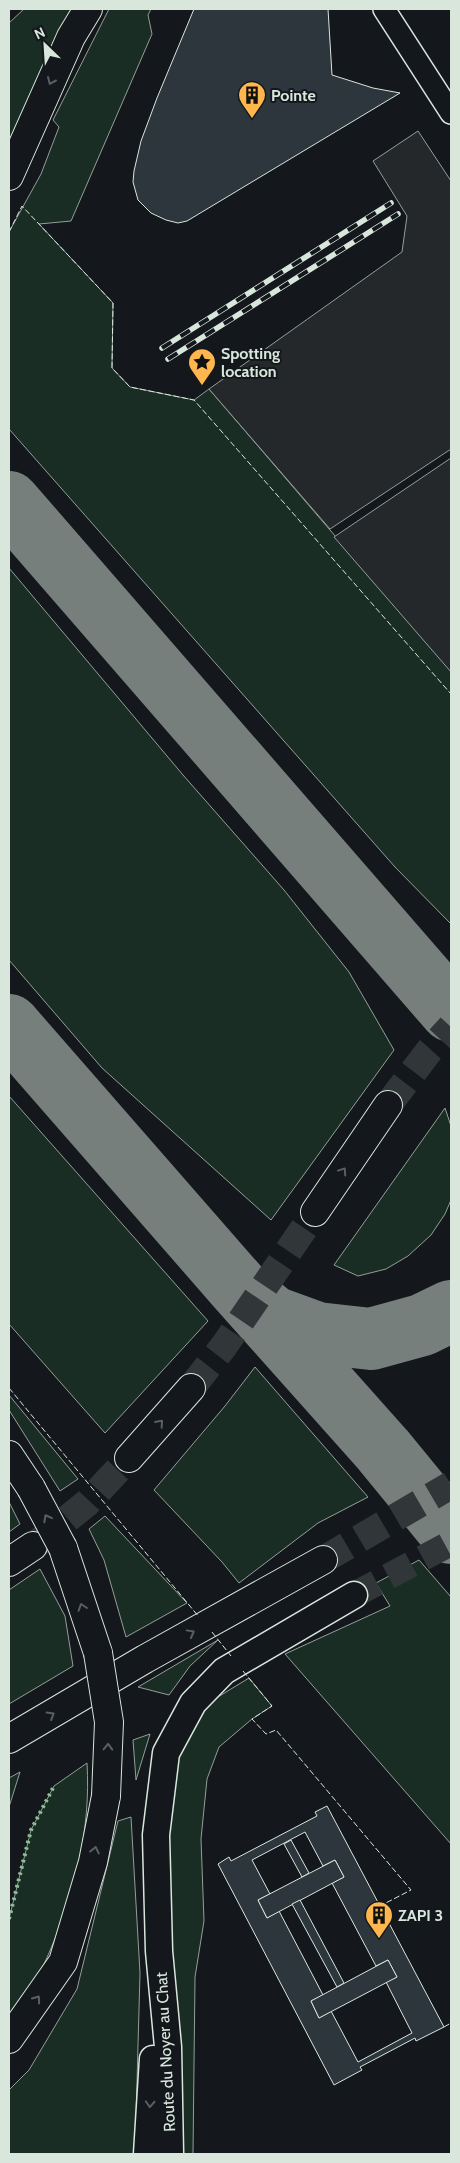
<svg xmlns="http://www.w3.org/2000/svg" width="460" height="2163" viewBox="0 0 460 2163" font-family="Cabin,sans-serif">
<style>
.green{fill:#1a2d24;stroke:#939e99}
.parking{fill:#24282b;stroke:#939e99}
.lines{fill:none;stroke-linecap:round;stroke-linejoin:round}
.taxiway{stroke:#767f7c;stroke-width:62}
.building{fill:#2c363c;stroke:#d8e6dc;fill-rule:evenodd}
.tertiary-tunnel{stroke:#313739;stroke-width:26;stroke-dasharray:26 13;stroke-linecap:butt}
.secondary-tunnel{stroke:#313739;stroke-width:28;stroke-dasharray:28 14;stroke-linecap:butt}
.primary-tunnel{stroke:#313739;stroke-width:28;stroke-dasharray:28 14;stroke-linecap:butt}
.minor-casing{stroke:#d8e6dc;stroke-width:24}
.tertiary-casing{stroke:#d8e6dc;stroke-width:29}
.secondary-casing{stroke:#d8e6dc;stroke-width:30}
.primary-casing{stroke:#d8e6dc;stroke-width:30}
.minor{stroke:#14181c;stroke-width:21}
.tertiary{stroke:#14181c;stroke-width:26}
.secondary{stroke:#14181c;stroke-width:28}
.primary{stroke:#14181c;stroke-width:28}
.rail-casing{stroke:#d8e6dc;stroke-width:5.5}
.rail{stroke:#14181c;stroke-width:4;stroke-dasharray:11;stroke-linecap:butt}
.secondary-bridge-casing{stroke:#d8e6dc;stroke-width:30;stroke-linecap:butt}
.secondary-bridge{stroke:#14181c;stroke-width:28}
.hedge{stroke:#8ac095;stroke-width:4;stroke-dasharray:2.5 4;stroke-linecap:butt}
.fence{stroke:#d8e6dc;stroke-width:1;stroke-dasharray:6 2.5;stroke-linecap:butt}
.oneway{stroke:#59605f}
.labels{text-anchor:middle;stroke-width:4;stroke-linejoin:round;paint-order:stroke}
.poi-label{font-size:16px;font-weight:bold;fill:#d8e6dc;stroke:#14181c;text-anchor:start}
.street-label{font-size:16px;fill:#d8e6dc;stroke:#14181c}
</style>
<rect width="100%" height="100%" fill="#14181c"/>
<g class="green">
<polygon points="24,9 72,9 9,150 9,23"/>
<polygon points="109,9 151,9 148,15 152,34 71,221 39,224 113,303 112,368 130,387 194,400 209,389 451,671 451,924 395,867 9,429 9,232 41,174 59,127 53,120"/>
<polygon points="9,568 183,775 284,890 349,972 394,1050 271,1220 102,1068 9,960"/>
<polygon points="9,1096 208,1321 105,1433 9,1324"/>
<polygon points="445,1108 451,1126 451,1200 445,1214 431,1235 408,1256 386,1269 358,1276 334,1265"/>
<polygon points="255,1367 368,1497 318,1523 239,1583 222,1562 154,1490 225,1406"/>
<polygon points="9,1395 78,1479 60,1491 9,1410"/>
<polygon points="9,1502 20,1524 9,1532"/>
<polygon points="105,1516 187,1603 126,1637 104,1560 89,1529"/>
<polygon points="419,1560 451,1597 451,1844 285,1654 390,1606 376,1583"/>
<polygon points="40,1569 65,1616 73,1666 9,1704 9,1590"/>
<polygon points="218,1640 190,1666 169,1695 138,1687"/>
<polygon points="249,1678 272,1706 252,1719 219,1747 207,1779 201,1839 204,1921 195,1977 193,2154 178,2154 167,1806 174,1761 192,1726 213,1700"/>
<polygon points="150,1734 136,1780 133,1740"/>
<path d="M87,1763C91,1829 75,1893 49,1953C38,1979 22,2003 9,2027V1919L31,1830L54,1786Z"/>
<polygon points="20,1772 9,1807 9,1778"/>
<polygon points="131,1817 140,1973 135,2154 9,2154 9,2090 29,2070 77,1989 118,1821"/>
</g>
<g class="parking">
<polygon points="418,131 451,181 451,449 330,529 209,389 402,252 407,216 373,161"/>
<polygon points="451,458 451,672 334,537"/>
</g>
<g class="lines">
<g class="taxiway">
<polyline points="9,502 451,1011"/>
<polyline points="9,1025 237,1286 383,1450 451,1533"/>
<polyline points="261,1307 273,1317 317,1333 371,1339 422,1325 451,1311"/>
</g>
</g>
<g class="building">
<polygon points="194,9 328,9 332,75 373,88 400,93 187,221 178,223 166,220 151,213 138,200 133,182 134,171 141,141 157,98"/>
<path d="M327,1806L444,2027L416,2041L415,2038L360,2067L362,2070L334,2085L218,1864L229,1857L231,1861L317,1816L315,1812ZM305,1832L323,1866L335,1860L344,1877L332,1883L376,1966L388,1960L397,1977L386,1982L412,2033L358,2062L331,2011L319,2018L311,2001L323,1995L279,1911L267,1918L258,1900L270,1894L252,1860Z"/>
<polygon points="291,1840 309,1873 302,1877 284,1844"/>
<polygon points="335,1860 344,1877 267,1918 258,1900"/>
<polygon points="300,1900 344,1983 337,1987 292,1904"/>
<polygon points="388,1960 397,1977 319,2018 311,2001"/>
</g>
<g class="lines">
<polyline class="tertiary-tunnel" points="354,1595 451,1543"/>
<g class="secondary-tunnel">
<polyline points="388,1105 429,1051 451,1027"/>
<polyline points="191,1388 224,1346 315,1212"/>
<polyline points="35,1545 87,1503 129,1458"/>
</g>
<polyline class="primary-tunnel" points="323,1560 451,1485"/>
<g class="minor-casing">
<polyline id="minor" points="384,9 451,113"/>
</g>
<g class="tertiary-casing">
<g id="tertiary">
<polyline points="147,2154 153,2059"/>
<polyline points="170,2154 168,2047 159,1951 156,1835 166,1753 193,1703 224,1671 354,1595"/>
</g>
</g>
<g class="secondary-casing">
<g id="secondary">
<polyline points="9,176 71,37 88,9"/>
<polyline points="315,1212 388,1105"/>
<polyline points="9,1455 31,1488"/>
<polyline points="129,1458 191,1388"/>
<polyline points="63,1548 98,1653"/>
<polyline points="9,1562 33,1546"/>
<polyline points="9,2039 63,1962 93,1862 106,1796"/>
</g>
</g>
<g class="primary-casing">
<polyline id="primary" points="9,1739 145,1659 323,1560"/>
</g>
<use href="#minor" class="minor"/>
<use href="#tertiary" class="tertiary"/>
<use href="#secondary" class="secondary"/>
<use href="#primary" class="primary"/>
<g class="rail-casing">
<g id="rail">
<polyline points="162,348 391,203"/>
<polyline points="168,359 398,214"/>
</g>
</g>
<use href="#rail" class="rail"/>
<g class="secondary-bridge-casing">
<g id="secondary-bridge">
<polyline points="31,1488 63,1548"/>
<polyline points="98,1653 109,1722 106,1796"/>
</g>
</g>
<use href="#secondary-bridge" class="secondary-bridge"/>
<polyline class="hedge" points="9,1919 31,1830 54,1786"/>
<g class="fence">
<polyline points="9,232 22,206 113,303 112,368 130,387 194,400 451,694"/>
<polyline points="9,1388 199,1617"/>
<polyline points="212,1632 231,1656"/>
<polyline points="243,1671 272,1706 252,1719 266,1734 276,1730 411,1890 380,1906"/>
<polyline points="444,2027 451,2023"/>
</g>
</g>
<defs><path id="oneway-chevron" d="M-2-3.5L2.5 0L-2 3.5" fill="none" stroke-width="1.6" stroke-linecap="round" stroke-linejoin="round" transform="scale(1.25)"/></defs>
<g class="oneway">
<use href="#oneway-chevron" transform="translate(51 81) rotate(114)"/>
<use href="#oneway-chevron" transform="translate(343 1171) rotate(-56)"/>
<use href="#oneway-chevron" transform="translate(160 1423) rotate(-49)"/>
<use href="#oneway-chevron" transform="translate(47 1518) rotate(-118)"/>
<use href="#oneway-chevron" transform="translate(82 1607) rotate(-108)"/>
<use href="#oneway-chevron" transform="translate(191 1633) rotate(-29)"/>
<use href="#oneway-chevron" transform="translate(51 1715) rotate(-31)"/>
<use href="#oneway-chevron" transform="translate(108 1747) rotate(-88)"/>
<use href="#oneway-chevron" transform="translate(95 1850) rotate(-78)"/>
<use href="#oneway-chevron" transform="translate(37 1999) rotate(-55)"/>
<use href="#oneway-chevron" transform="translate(150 2104) rotate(93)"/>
</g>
<defs>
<g id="building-pin" transform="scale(1.4375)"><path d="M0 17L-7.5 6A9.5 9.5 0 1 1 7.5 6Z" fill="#ffb74d" stroke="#14181c"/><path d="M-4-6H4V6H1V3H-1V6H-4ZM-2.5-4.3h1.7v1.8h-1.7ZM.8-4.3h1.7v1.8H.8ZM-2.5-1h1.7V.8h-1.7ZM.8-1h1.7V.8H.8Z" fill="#111"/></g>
<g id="sight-pin" transform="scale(1.4375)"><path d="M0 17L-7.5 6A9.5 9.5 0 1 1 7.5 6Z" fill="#ffb74d" stroke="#14181c"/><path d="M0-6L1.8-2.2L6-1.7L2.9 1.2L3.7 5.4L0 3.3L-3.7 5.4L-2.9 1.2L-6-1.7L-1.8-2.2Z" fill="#111"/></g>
</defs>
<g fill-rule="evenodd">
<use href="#building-pin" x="252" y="95"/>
<use href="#sight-pin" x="202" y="362"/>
<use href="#building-pin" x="379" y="1915"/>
</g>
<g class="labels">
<g class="poi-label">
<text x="271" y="101">Pointe</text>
<text x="221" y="359">Spotting<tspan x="221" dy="18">location</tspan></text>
<text x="398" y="1921">ZAPI 3</text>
</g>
<g class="street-label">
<text transform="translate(165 2052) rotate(-93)" y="6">Route du Noyer au Chat</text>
</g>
</g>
<rect width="460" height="2163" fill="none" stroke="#d8e6dc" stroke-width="20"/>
<g transform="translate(45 45) rotate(335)" stroke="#14181c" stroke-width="4" paint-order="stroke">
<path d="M0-4L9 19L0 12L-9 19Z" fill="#d8e6dc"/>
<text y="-8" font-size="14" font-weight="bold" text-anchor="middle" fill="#d8e6dc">N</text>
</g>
</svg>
